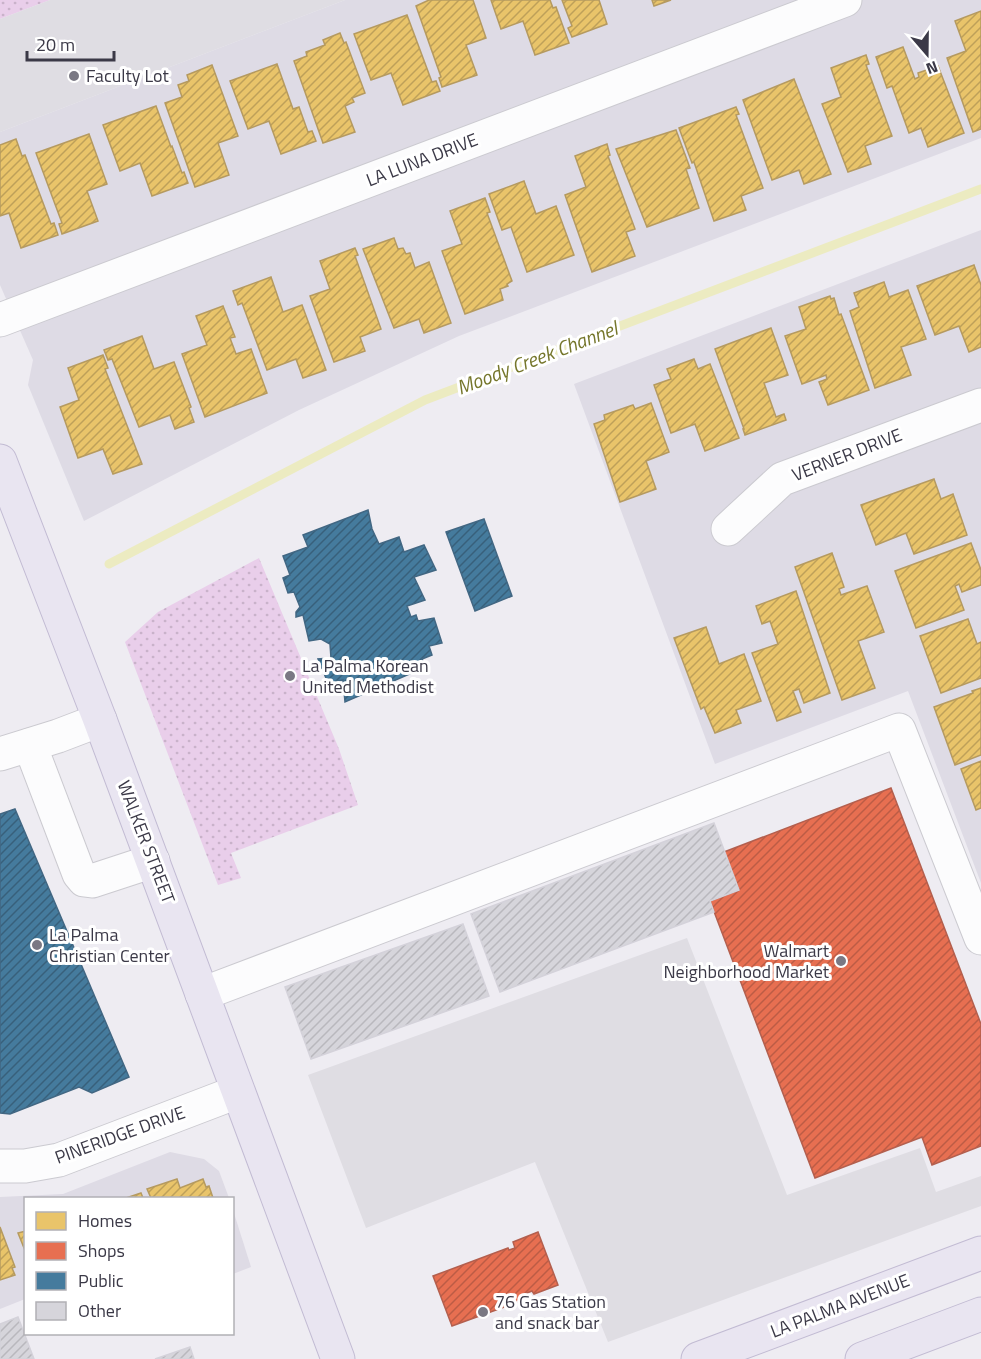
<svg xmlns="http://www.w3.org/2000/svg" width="981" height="1359" viewBox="0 0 981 1359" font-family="'Titillium Web',sans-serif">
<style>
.residential{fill:#dedbe5}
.grass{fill:url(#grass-dots)}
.parking{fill:#dfdde3}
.homes{fill:url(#homes-hatch);stroke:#b59a60;stroke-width:1.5}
.shops{fill:url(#shops-hatch);stroke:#b35f4e;stroke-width:1.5}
.public{fill:url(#public-hatch);stroke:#426783;stroke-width:1.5}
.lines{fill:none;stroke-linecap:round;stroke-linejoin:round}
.stream{stroke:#ecebc1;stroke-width:9}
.building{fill:url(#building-hatch);stroke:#d4d2da;stroke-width:1.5}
.minor-casing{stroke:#cbcad0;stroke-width:35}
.major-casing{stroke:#c2bbd3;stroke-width:35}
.minor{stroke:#fcfcfd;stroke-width:33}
.major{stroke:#e9e5f1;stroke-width:33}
.poi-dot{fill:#7a7883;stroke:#fff;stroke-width:2}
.labels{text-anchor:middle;stroke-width:6;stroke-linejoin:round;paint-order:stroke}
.poi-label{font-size:18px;fill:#3b3947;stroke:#fff;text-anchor:start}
.street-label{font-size:18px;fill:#3b3947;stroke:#fff}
.water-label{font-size:20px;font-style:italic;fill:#75762b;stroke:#fff}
</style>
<defs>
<pattern id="grass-dots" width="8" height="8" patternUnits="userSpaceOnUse" patternTransform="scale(1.5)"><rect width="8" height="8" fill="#e9ceea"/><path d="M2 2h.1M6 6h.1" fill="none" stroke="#c9b2ca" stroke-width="1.8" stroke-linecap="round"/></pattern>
<pattern id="homes-hatch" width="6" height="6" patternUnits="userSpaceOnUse" patternTransform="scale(1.5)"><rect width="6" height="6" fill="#e9c46a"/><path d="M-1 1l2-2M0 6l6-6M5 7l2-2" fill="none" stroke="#bea059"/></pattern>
<pattern id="shops-hatch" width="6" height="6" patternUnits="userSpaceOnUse" patternTransform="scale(1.5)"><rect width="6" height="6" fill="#e76f51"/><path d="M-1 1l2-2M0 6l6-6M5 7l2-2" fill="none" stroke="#bc5c45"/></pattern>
<pattern id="public-hatch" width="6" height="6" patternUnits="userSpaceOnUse" patternTransform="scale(1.5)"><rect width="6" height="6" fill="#457b9d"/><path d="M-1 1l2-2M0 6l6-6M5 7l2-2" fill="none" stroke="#38607b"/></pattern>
<pattern id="building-hatch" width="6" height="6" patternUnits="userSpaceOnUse" patternTransform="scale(1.5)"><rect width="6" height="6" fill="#d6d5db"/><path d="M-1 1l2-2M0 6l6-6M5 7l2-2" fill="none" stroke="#b9b8bd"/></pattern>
</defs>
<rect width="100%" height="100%" fill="#eeecf2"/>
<g class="residential">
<polygon points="345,0 981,0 981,138 459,336 299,410 84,521 28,385 33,360 0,285 0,132"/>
<polygon points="981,230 981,883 908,691 715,764 574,384"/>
<polygon points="170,1152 204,1159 219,1171 229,1198 26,1198 25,1299 0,1309 0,1197 63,1194"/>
<polygon points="233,1210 251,1267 233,1274 232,1274"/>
</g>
<g class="grass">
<polygon points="0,0 50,0 0,19"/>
<polygon points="259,558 339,749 358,805 231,853 241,878 218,885 125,642 158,612"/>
</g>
<g class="parking">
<polygon points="50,0 345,0 0,132 0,19"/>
<polygon points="687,938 787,1195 920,1148 936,1192 981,1176 981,1206 608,1342 535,1162 366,1228 308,1075"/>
</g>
<g class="homes">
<polygon points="429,0 473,0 486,38 466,45 477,75 442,87 439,78 441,77 416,6"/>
<polygon points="491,0 550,0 553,8 556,7 569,43 535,55 523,21 501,29"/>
<polygon points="562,0 599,0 607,24 572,37 568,28 572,26"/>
<polygon points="652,0 671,0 654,6"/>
<polygon points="981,11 981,129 973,132 947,58 966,51 955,21"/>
<polygon points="407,15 432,82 436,81 440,91 403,105 391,73 371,80 354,34"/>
<polygon points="340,33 344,43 346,42 365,93 352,98 354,102 345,106 355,132 323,143 294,61 307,56 306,52 325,45 323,40"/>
<polygon points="903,47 915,79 919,77 918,73 938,66 964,133 928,147 921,128 909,133 892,86 887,88 876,57"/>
<polygon points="866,55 869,64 866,65 892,136 865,146 871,164 848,172 822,104 841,97 831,68"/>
<polygon points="277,64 293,109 299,107 308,132 312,131 316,141 281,154 269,121 248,129 230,81"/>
<polygon points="212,65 238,136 218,143 229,175 195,187 165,103 182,97 178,85 189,81 187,75"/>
<polygon points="794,79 831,174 804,184 799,170 772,180 743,100"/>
<polygon points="156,106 171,147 172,146 182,173 184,172 188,183 152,196 140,163 120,171 103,125"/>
<polygon points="736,107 739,114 736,115 763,188 741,196 746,210 714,221 694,162 692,163 679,128"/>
<polygon points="676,130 690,168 686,169 699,208 647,227 616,149"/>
<polygon points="89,134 107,184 87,191 98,221 62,234 59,224 62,223 36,153"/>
<polygon points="16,139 22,156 25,155 51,224 54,223 58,235 21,248 9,213 0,216 0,145"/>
<polygon points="607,144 610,155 608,156 635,229 626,232 635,256 592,272 565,195 586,187 575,156"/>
<polygon points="524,181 536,214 556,206 574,255 527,272 511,227 502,230 489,194"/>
<polygon points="485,198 490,212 487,213 512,281 507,284 508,286 500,289 503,300 465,314 442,251 462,244 450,211"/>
<polygon points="394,238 398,249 403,248 406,254 410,253 415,268 429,262 451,323 424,333 419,319 394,328 363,249"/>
<polygon points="355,248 358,255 355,256 381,329 360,337 365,351 334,362 310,296 330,289 320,261"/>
<polygon points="974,265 981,285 981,347 969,352 959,326 935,335 917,286"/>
<polygon points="271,277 283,312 302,305 326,370 303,378 296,359 267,370 242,303 238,305 233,291"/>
<polygon points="884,282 889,297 908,290 926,339 901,347 911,375 875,388 850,311 859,307 854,293"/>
<polygon points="830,296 831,299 834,298 839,315 841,314 869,390 828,405 819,382 827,379 826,375 802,384 785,336 806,329 799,307"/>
<polygon points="223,306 235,337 230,338 236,354 251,349 267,393 205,417 182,354 207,345 196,316"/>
<polygon points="771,328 788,375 764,383 776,417 784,414 786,420 745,435 743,429 744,429 715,349"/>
<polygon points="142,336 154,369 174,362 191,407 189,408 194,422 175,429 170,415 139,427 112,359 108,360 104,350"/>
<polygon points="103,355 108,368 105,369 142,464 113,474 103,449 78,458 60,407 79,400 68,368"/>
<polygon points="694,359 698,369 710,364 739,438 705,451 695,424 671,433 654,385 671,379 667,369"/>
<polygon points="651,403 669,452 646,461 656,489 620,502 594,424 605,420 604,415 633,405 635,409"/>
<polygon points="934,479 941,499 953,494 967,535 914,554 906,533 876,545 861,505"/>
<polygon points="971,543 981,570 981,585 962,592 959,584 955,586 964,610 916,628 895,571"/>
<polygon points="832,553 844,587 839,589 841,595 867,586 884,632 858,641 875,688 842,700 795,567"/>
<polygon points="796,591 830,693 804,703 799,689 793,691 801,712 777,721 752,653 778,644 770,621 762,624 756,606"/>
<polygon points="968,619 977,644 981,642 981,678 941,693 920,636"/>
<polygon points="706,627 719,664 744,654 761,701 736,710 741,723 715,733 704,707 701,709 674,638"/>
<polygon points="981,688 981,755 955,765 934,707 973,693 972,691"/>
<polygon points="981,761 981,808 976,810 961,769"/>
<polygon points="177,1179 180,1188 203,1179 206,1187 209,1186 213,1198 151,1198 147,1189"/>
<polygon points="141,1193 143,1198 126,1198"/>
<polygon points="0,1227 15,1267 12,1268 15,1275 0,1280"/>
<polygon points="26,1231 26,1253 18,1233"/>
</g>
<g class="shops">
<polygon points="891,788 981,1024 981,1146 932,1165 922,1137 815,1178 710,901 739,890 724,852"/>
<polygon points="538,1232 558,1285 534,1294 532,1291 527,1293 529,1298 452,1326 433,1276 508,1248 509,1250 515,1248 513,1242"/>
</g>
<g class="public">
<polygon points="368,510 372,529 379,544 399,537 404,552 424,545 436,570 414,577 425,600 407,606 411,617 416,615 418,621 434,618 442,643 429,646 432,655 422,659 426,667 345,702 343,680 328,683 318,659 331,658 330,644 321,639 309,641 303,615 296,617 296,612 300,607 294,592 288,593 283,578 290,575 283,556 308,547 303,535"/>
<polygon points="484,519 512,596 475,611 446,532"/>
<polygon points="15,809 129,1077 92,1093 79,1087 10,1114 0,1113 0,814"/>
</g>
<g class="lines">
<polyline class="stream" points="109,564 425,400 981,189"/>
</g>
<g class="building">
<polygon points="714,823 739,890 710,901 714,912 500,992 471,914"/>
<polygon points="463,924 489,996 311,1059 285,987"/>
<polygon points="18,1317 34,1359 0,1359 0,1324"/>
<polygon points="190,1347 194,1359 155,1359"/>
</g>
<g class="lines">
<g class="minor-casing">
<g id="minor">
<polyline points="0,320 845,0"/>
<polyline points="728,529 782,479 981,405"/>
<polyline points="30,745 79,874 84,880 92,881 153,861"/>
<polyline points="0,754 58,736 100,720"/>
<polyline points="202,994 899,730 981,938"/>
<polyline points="0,1166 25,1166 59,1160 237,1092"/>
</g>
</g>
<g class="major-casing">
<g id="major">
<polyline points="0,461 100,720 338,1359"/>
<polyline points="698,1359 981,1253"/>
<polyline points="862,1359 981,1314"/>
</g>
</g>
<use href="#minor" class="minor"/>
<use href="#major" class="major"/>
</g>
<g class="poi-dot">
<circle cx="74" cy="76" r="6"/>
<circle cx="290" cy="676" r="6"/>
<circle cx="37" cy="945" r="6"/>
<circle cx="841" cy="961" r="6"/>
<circle cx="483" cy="1312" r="6"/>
</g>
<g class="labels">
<g class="poi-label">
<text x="86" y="82">Faculty Lot</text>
<text x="302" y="672">La Palma Korean<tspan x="302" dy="21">United Methodist</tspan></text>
<text x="49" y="941">La Palma<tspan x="49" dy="21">Christian Center</tspan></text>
<text x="829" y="957" text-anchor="end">Walmart<tspan x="829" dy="21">Neighborhood Market</tspan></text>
<text x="495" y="1308">76 Gas Station<tspan x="495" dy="21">and snack bar</tspan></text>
</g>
<g class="street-label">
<text transform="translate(422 160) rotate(-21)" y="6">LA LUNA DRIVE</text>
<text transform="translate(847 455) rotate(-21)" y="6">VERNER DRIVE</text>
<text transform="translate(146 842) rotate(69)" y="6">WALKER STREET</text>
<text transform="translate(120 1135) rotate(-20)" y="6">PINERIDGE DRIVE</text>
<text transform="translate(840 1306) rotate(-21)" y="6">LA PALMA AVENUE</text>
</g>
<g class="water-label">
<text transform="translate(537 358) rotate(-21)" y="7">Moody Creek Channel</text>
</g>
</g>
<rect x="24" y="1197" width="210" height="138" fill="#ffffff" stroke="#b1b0b5" stroke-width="1.5"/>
<rect x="36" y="1212" width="30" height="18" fill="#e9c46a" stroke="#b1b0b5" stroke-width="1.5"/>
<text x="78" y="1227" font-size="18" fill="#3b3947">Homes</text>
<rect x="36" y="1242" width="30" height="18" fill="#e76f51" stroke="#b1b0b5" stroke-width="1.5"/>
<text x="78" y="1257" font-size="18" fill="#3b3947">Shops</text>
<rect x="36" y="1272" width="30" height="18" fill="#457b9d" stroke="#b1b0b5" stroke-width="1.5"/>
<text x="78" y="1287" font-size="18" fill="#3b3947">Public</text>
<rect x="36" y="1302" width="30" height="18" fill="#d6d5db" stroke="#b1b0b5" stroke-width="1.5"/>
<text x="78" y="1317" font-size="18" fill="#3b3947">Other</text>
<g transform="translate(927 54) rotate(160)" stroke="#ffffff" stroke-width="4.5" paint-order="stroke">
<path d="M0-4.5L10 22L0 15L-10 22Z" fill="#3b3947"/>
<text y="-9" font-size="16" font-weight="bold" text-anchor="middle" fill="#3b3947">N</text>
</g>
<path d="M27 51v9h87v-9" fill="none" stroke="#3b3947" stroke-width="3"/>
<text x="36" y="51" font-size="18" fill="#3b3947" stroke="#ffffff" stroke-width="4.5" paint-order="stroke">20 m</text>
</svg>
